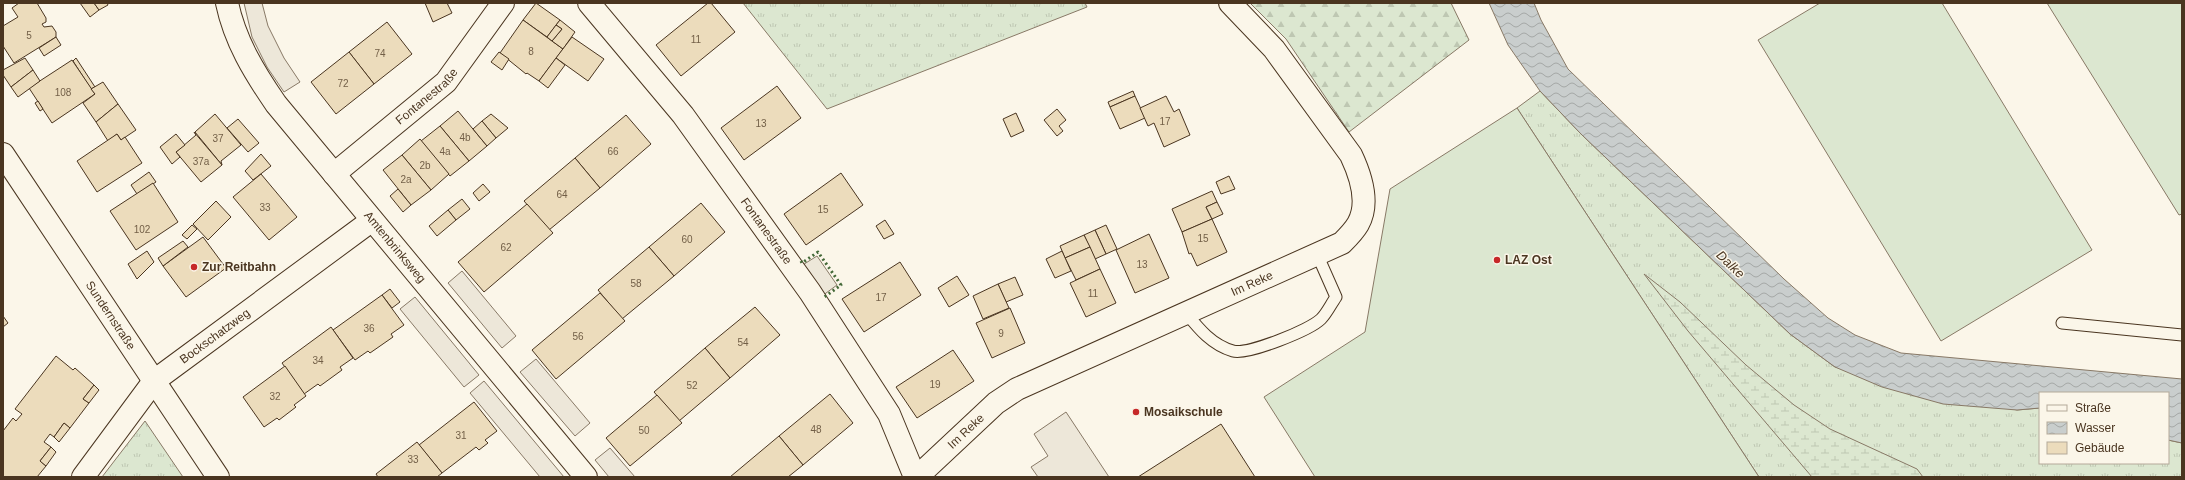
<svg xmlns="http://www.w3.org/2000/svg" width="2185" height="480" viewBox="0 0 2185 480" font-family="Arial,sans-serif">
<style>
.grass{fill:url(#grass-tufts);stroke:#887966}
.forest{fill:url(#forest-firs);stroke:#887966}
.wetland{fill:url(#wetland-marsh);stroke:#887966}
.garden{fill:#dce7d0;stroke:#887966}
.parking{fill:#ede7d9;stroke:#887966}
.water{fill:url(#water-waves);stroke:#887966}
.building{fill:#ecdcbc;stroke:#4a3520}
.lines{fill:none;stroke-linecap:round;stroke-linejoin:round}
.service-casing{stroke:#4a3520;stroke-width:13}
.minor-casing{stroke:#4a3520;stroke-width:24}
.tertiary-casing{stroke:#4a3520;stroke-width:24}
.service{stroke:#fbf6e9;stroke-width:11}
.minor{stroke:#fbf6e9;stroke-width:22}
.tertiary{stroke:#fbf6e9;stroke-width:22}
.hedge{stroke:#436837;stroke-width:3;stroke-dasharray:2 3;stroke-linecap:butt}
.poi-dot{fill:#c62828;stroke:#fbf6e9;stroke-width:1.5}
.labels{text-anchor:middle;stroke-width:3;stroke-linejoin:round;paint-order:stroke}
.number-label{font-size:10px;fill:#725f47}
.street-label{font-size:12px;fill:#4a3520;stroke:#fbf6e9}
.poi-label{font-size:12px;font-weight:bold;fill:#4a3520;stroke:#fbf6e9;text-anchor:start}
.water-label{font-size:13px;font-style:italic;fill:#4a3520;stroke:#fbf6e9}
</style>
<defs>
<pattern id="grass-tufts" width="24" height="20" patternUnits="userSpaceOnUse"><rect width="24" height="20" fill="#dce7d0"/><path d="M3 7l-1-3M5 7V3M7 7l1-3M15 17l-1-3M17 17v-4M19 17l1-3" fill="none" stroke="#bec7b2"/></pattern>
<pattern id="forest-firs" width="22" height="20" patternUnits="userSpaceOnUse"><rect width="22" height="20" fill="#dce7d0"/><path d="M5 1l3.5 6h-7zM16 11l3.5 6h-7z" fill="#bec7b2"/></pattern>
<pattern id="wetland-marsh" width="20" height="14" patternUnits="userSpaceOnUse"><rect width="20" height="14" fill="#dce7d0"/><path d="M1 5h8M5 5V1M11 12h8M15 12V8" fill="none" stroke="#bec7b2"/></pattern>
<pattern id="water-waves" width="16" height="10" patternUnits="userSpaceOnUse"><rect width="16" height="10" fill="#c9cecd"/><path d="M0 5q4-4 8 0t8 0" fill="none" stroke="#a5a8a6"/></pattern>
</defs>
<rect width="100%" height="100%" fill="#fbf6e9"/>
<g class="grass">
<polygon points="743,3 1085,3 1087,7 827,109"/>
<polygon points="1540,91 1581,134 1790,334 1835,367 2017,410 2040,408 2040,463 2168,463 2168,440 2182,443 2182,477 1759,477 1517,108"/>
<polygon points="145,421 183,477 102,477"/>
</g>
<polygon class="forest" points="1250,3 1451,3 1469,40 1349,132 1286,39"/>
<polygon class="wetland" points="1644,274 1680,302 1746,365 1794,405 1830,429 1917,469 1923,477 1812,477 1688,331"/>
<g class="garden">
<polygon points="1820,3 1942,3 2092,250 1941,341 1758,40"/>
<polygon points="2047,3 2182,3 2182,214 2179,215"/>
<polygon points="1517,108 1759,477 1315,477 1264,397 1365,332 1390,189"/>
</g>
<g class="parking">
<polygon points="244,3 262,3 268,26 284,58 300,82 284,92 267,67 252,37"/>
<polygon points="817,256 837,285 822,296 801,266"/>
<polygon points="462,271 516,336 502,348 448,283"/>
<polygon points="415,297 479,375 464,387 400,309"/>
<polygon points="536,359 590,423 575,436 520,372"/>
<polygon points="484,381 564,477 540,477 470,393"/>
<polygon points="1066,412 1109,477 1038,477 1031,467 1048,456 1034,434"/>
<polygon points="610,448 635,477 609,477 595,460"/>
</g>
<polygon class="water" points="1489,3 1534,3 1541,20 1568,69 1784,279 1828,318 1855,335 1901,353 2182,379 2182,443 2168,440 2168,393 2040,393 2040,408 2017,410 1943,404 1882,387 1835,367 1790,334 1581,134 1540,91 1508,45"/>
<g class="building">
<polygon points="19,3 37,3 46,18 46,22 42,24 44,27 52,26 56,32 56,37 14,63 3,46 3,26 18,17 12,8"/>
<polygon points="80,3 94,3 99,10 90,17"/>
<polygon points="94,3 107,3 108,5 99,10"/>
<polygon points="425,3 447,3 452,13 433,22"/>
<polygon points="536,3 560,20 547,37 523,20"/>
<polygon points="708,3 711,3 735,32 681,76 656,45"/>
<polygon points="523,20 563,49 539,81 527,73 526,74 500,53"/>
<polygon points="560,20 575,32 563,49 552,41 562,29 556,25"/>
<polygon points="387,22 412,54 374,84 349,52"/>
<polygon points="556,25 562,29 552,41 547,37"/>
<polygon points="56,37 61,45 44,56 39,48"/>
<polygon points="572,37 604,59 588,81 556,58"/>
<polygon points="349,52 374,84 336,114 311,82"/>
<polygon points="499,52 509,59 502,70 491,62"/>
<polygon points="25,58 33,70 11,87 3,75 3,70"/>
<polygon points="76,58 95,87 91,89 73,61"/>
<polygon points="556,58 565,65 548,88 539,81"/>
<polygon points="72,60 95,94 52,123 29,88"/>
<polygon points="33,70 40,81 18,97 11,87"/>
<polygon points="103,82 118,104 96,122 83,103 95,94 91,89"/>
<polygon points="777,86 801,118 744,160 721,128"/>
<polygon points="1133,91 1135,96 1110,107 1108,102"/>
<polygon points="1135,96 1145,118 1120,129 1110,107"/>
<polygon points="1166,96 1174,112 1179,109 1190,135 1164,147 1154,123 1148,126 1140,108"/>
<polygon points="38,101 43,109 40,111 35,103"/>
<polygon points="118,104 136,130 121,140 117,134 108,141 96,122"/>
<polygon points="1057,109 1066,120 1059,126 1063,131 1057,136 1044,120"/>
<polygon points="458,111 487,146 469,161 440,126"/>
<polygon points="1016,113 1024,131 1011,137 1003,119"/>
<polygon points="215,114 241,145 221,161 222,165 195,132"/>
<polygon points="491,114 508,128 496,138 482,121"/>
<polygon points="626,115 651,144 600,188 575,158"/>
<polygon points="238,119 259,143 248,152 227,128"/>
<polygon points="482,121 496,138 487,146 473,129"/>
<polygon points="440,126 469,161 450,176 421,141"/>
<polygon points="194,132 222,165 201,182 176,152 196,135"/>
<polygon points="117,134 121,140 125,137 142,163 97,192 77,161"/>
<polygon points="176,134 185,145 176,152 180,157 172,164 160,147"/>
<polygon points="420,139 449,174 431,190 402,155"/>
<polygon points="261,154 271,166 253,180 245,171"/>
<polygon points="402,155 431,190 411,205 383,170"/>
<polygon points="575,158 600,188 549,230 524,201"/>
<polygon points="149,172 156,182 137,194 131,185"/>
<polygon points="841,173 863,205 806,245 784,214"/>
<polygon points="261,174 297,217 269,240 233,197"/>
<polygon points="1229,176 1235,189 1221,194 1216,182"/>
<polygon points="153,183 178,222 136,250 110,211"/>
<polygon points="483,184 490,192 479,201 473,193"/>
<polygon points="398,189 411,205 403,212 390,196"/>
<polygon points="1212,191 1217,202 1206,207 1212,219 1182,232 1172,209"/>
<polygon points="462,199 470,209 456,220 448,210"/>
<polygon points="216,201 231,217 208,240 193,224"/>
<polygon points="1217,202 1223,214 1212,219 1206,207"/>
<polygon points="701,203 725,232 674,276 649,247"/>
<polygon points="527,204 553,233 484,292 458,262"/>
<polygon points="448,210 456,220 437,236 429,226"/>
<polygon points="1212,219 1227,252 1197,266 1191,253 1189,254 1182,232"/>
<polygon points="885,220 894,234 884,239 876,226"/>
<polygon points="192,225 197,229 187,239 182,235"/>
<polygon points="1106,225 1117,249 1106,254 1095,230"/>
<polygon points="1095,230 1106,254 1095,259 1084,235"/>
<polygon points="1149,234 1169,278 1135,293 1116,250"/>
<polygon points="1084,235 1090,247 1065,258 1060,246"/>
<polygon points="203,237 226,268 186,297 163,266"/>
<polygon points="183,241 188,247 163,266 158,258"/>
<polygon points="649,247 674,276 622,319 598,290"/>
<polygon points="1090,247 1100,269 1076,280 1065,258"/>
<polygon points="147,251 154,262 137,279 128,264"/>
<polygon points="1062,251 1071,271 1055,278 1046,259"/>
<polygon points="900,262 921,295 864,332 842,299"/>
<polygon points="1100,269 1116,303 1086,317 1070,283"/>
<polygon points="957,276 969,295 949,307 938,288"/>
<polygon points="1015,277 1023,295 1006,302 998,284"/>
<polygon points="998,284 1009,308 983,319 973,296"/>
<polygon points="390,289 400,302 392,308 382,295"/>
<polygon points="600,293 625,321 556,379 532,350"/>
<polygon points="382,295 404,325 391,334 393,337 370,353 368,351 355,360 333,330"/>
<polygon points="755,307 780,335 730,378 705,348"/>
<polygon points="1010,308 1025,343 992,358 976,323"/>
<polygon points="3,316 8,323 3,327"/>
<polygon points="331,327 353,358 340,367 342,370 320,386 318,384 304,394 282,363"/>
<polygon points="705,348 730,378 679,421 654,392"/>
<polygon points="953,350 974,381 917,418 896,387"/>
<polygon points="56,356 73,370 75,368 94,385 83,399 89,403 70,428 64,423 54,437 50,434 44,442 51,447 40,461 46,466 37,477 3,477 3,431 13,418 16,421 22,414 15,409"/>
<polygon points="285,366 306,396 294,405 296,407 279,420 277,418 264,427 243,397"/>
<polygon points="94,385 99,390 89,403 83,399"/>
<polygon points="830,394 853,423 803,465 779,436"/>
<polygon points="657,395 682,423 630,466 606,438"/>
<polygon points="474,402 497,431 485,440 488,443 479,450 476,447 442,473 419,445"/>
<polygon points="64,423 70,428 59,442 54,437"/>
<polygon points="1221,424 1255,477 1138,477"/>
<polygon points="779,436 803,465 788,477 730,477"/>
<polygon points="417,442 442,473 437,477 378,477 376,474"/>
<polygon points="51,447 56,452 46,466 40,461"/>
</g>
<g class="lines">
<g class="service-casing">
<g id="service">
<path d="M1186,313C1199,329 1212,345 1233,351C1248,355 1310,330 1321,319C1327,313 1331,304 1336,297L1317,254"/>
<polyline points="2062,323 2182,335"/>
</g>
</g>
<g class="minor-casing">
<g id="minor">
<path id="s1" d="M227,3C235,41 254,72 276,104L586,477"/>
<path id="s2" d="M589,3L683,115L810,292L889,414L915,477"/>
<path id="s3" d="M334,174L446,82L503,3"/>
<path id="s4" d="M83,477L154,381L371,221"/>
<path id="s5" d="M917,477L996,403L1017,389L1342,243C1347,238 1354,231 1358,224C1370,203 1360,174 1351,155L1274,49L1230,3"/>
</g>
</g>
<g class="tertiary-casing">
<g id="tertiary">
<path id="s6" d="M3,154L218,477"/>
</g>
</g>
<use href="#service" class="service"/>
<use href="#minor" class="minor"/>
<use href="#tertiary" class="tertiary"/>
<polyline class="hedge" points="801,261 802,263 818,252 841,285 823,298"/>
</g>
<g class="poi-dot">
<circle cx="1497" cy="260" r="4"/>
<circle cx="194" cy="267" r="4"/>
<circle cx="1136" cy="412" r="4"/>
</g>
<g class="labels">
<g class="number-label">
<text x="29" y="39">5</text>
<text x="696" y="43">11</text>
<text x="531" y="55">8</text>
<text x="380" y="57">74</text>
<text x="343" y="87">72</text>
<text x="63" y="96">108</text>
<text x="1165" y="125">17</text>
<text x="761" y="127">13</text>
<text x="465" y="141">4b</text>
<text x="218" y="142">37</text>
<text x="445" y="155">4a</text>
<text x="613" y="155">66</text>
<text x="201" y="165">37a</text>
<text x="425" y="169">2b</text>
<text x="406" y="183">2a</text>
<text x="562" y="198">64</text>
<text x="265" y="211">33</text>
<text x="823" y="213">15</text>
<text x="142" y="233">102</text>
<text x="1203" y="242">15</text>
<text x="687" y="243">60</text>
<text x="506" y="251">62</text>
<text x="1142" y="268">13</text>
<text x="636" y="287">58</text>
<text x="1093" y="297">11</text>
<text x="881" y="301">17</text>
<text x="369" y="332">36</text>
<text x="1001" y="337">9</text>
<text x="578" y="340">56</text>
<text x="743" y="346">54</text>
<text x="318" y="364">34</text>
<text x="935" y="388">19</text>
<text x="692" y="389">52</text>
<text x="275" y="400">32</text>
<text x="816" y="433">48</text>
<text x="644" y="434">50</text>
<text x="461" y="439">31</text>
<text x="413" y="463">33</text>
</g>
<g class="street-label">
<text dy="4" stroke="none"><textPath href="#s3" startOffset="121">Fontanestraße</textPath></text>
<text dy="4" stroke="none"><textPath href="#s2" startOffset="289">Fontanestraße</textPath></text>
<text dy="4" stroke="none"><textPath href="#s1" startOffset="299">Amtenbrinksweg</textPath></text>
<text dy="4" stroke="none"><textPath href="#s5" startOffset="391">Im Reke</textPath></text>
<text dy="4" stroke="none"><textPath href="#s6" startOffset="194">Sundernstraße</textPath></text>
<text dy="4" stroke="none"><textPath href="#s4" startOffset="195">Bockschatzweg</textPath></text>
<text dy="4" stroke="none"><textPath href="#s5" startOffset="67">Im Reke</textPath></text>
</g>
<g class="poi-label">
<text x="1505" y="264">LAZ Ost</text>
<text x="202" y="271">Zur Reitbahn</text>
<text x="1144" y="416">Mosaikschule</text>
</g>
<g class="water-label">
<text transform="translate(1731 264) rotate(44)" y="5">Dalke</text>
</g>
</g>
<rect width="2185" height="480" fill="none" stroke="#4a3520" stroke-width="8"/>
<rect x="2039" y="392" width="130" height="72" fill="#fbf6e9" stroke="#b4a999"/>
<rect x="2047" y="405" width="20" height="6" fill="#fbf6e9" stroke="#b4a999"/>
<text x="2075" y="412" font-size="12" fill="#4a3520">Straße</text>
<rect x="2047" y="422" width="20" height="12" fill="url(#water-waves)" stroke="#b4a999"/>
<text x="2075" y="432" font-size="12" fill="#4a3520">Wasser</text>
<rect x="2047" y="442" width="20" height="12" fill="#ecdcbc" stroke="#b4a999"/>
<text x="2075" y="452" font-size="12" fill="#4a3520">Gebäude</text>
</svg>
